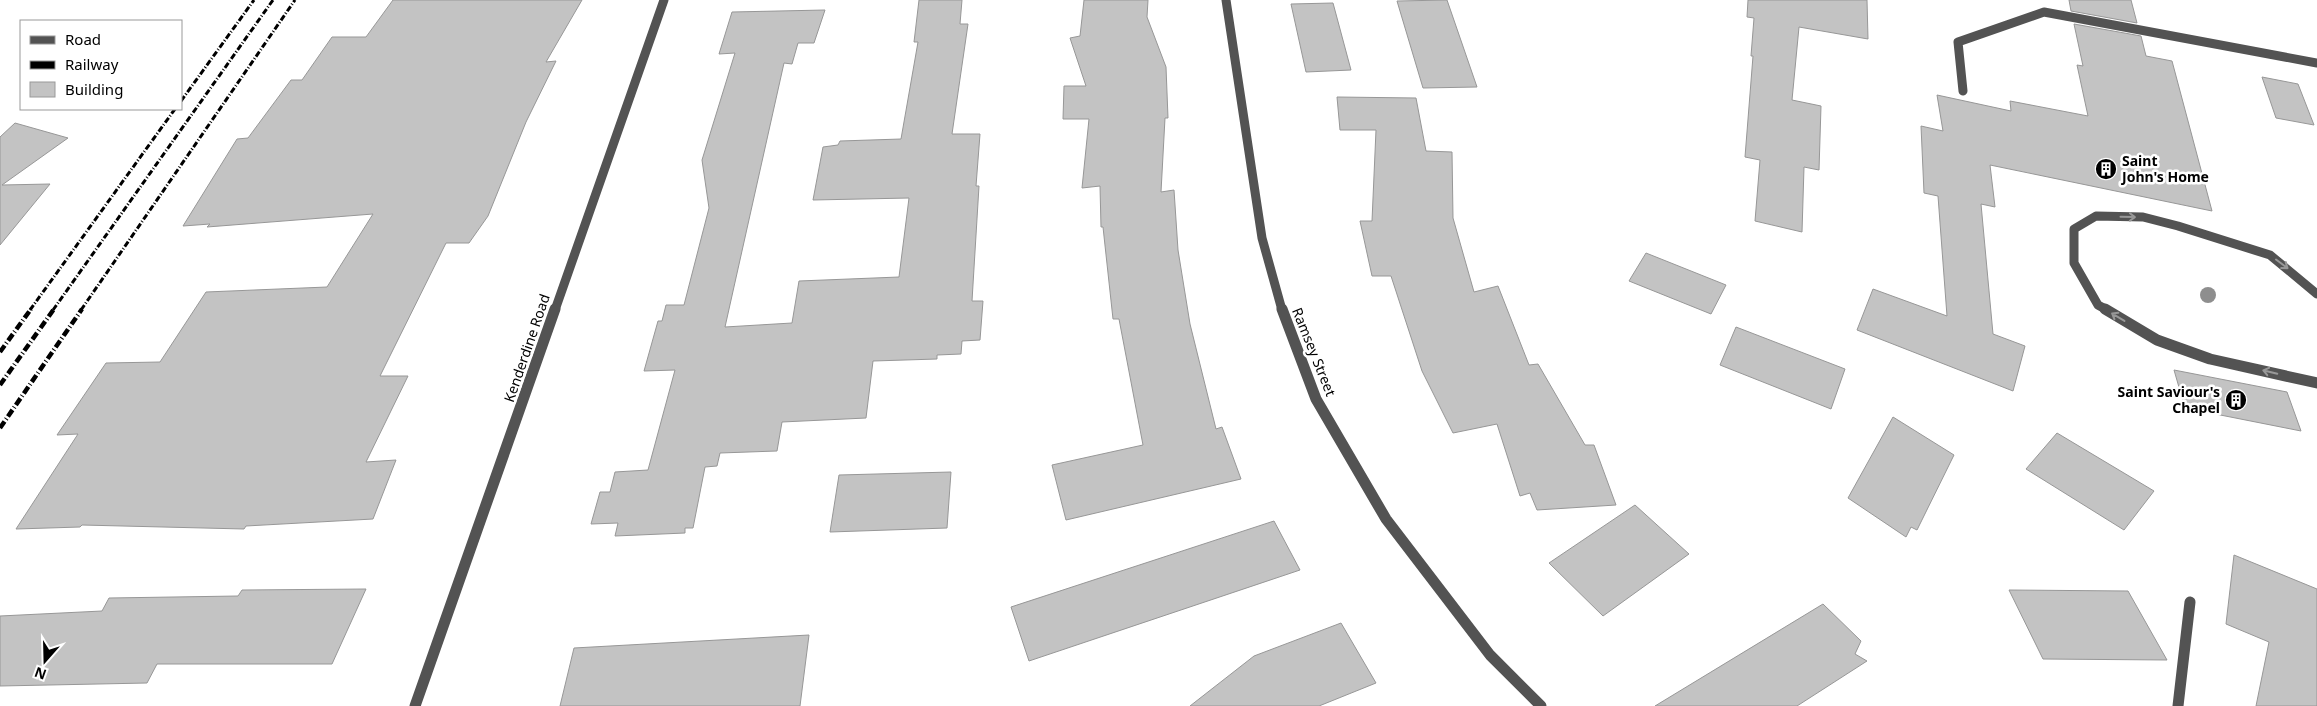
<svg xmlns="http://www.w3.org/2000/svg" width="2317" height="706" viewBox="0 0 2317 706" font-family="'Noto Sans',sans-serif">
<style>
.building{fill:#c3c3c3;stroke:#979797}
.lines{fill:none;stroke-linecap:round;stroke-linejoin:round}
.service-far1{stroke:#535353;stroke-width:9}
.service{stroke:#535353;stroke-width:11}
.minor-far1{stroke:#535353;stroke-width:9}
.minor{stroke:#535353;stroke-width:11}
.tertiary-far1{stroke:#535353;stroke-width:9}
.tertiary{stroke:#535353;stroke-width:11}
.rail-far1{stroke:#000;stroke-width:3;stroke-dasharray:6 2 1 2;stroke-linecap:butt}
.rail{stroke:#000;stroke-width:4.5;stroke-dasharray:8 2.5 1 2.5;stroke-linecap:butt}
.tree{fill:#8e8e8e}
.oneway{stroke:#989898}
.labels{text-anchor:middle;stroke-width:5;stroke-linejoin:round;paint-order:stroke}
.poi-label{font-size:14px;font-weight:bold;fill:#000;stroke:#fff;text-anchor:start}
.street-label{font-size:14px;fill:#000;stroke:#fff}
</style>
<rect width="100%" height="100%" fill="#fff"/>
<g class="building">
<polygon points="393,0 582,0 546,62 556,61 526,122 488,216 469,243 446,243 380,376 408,376 366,462 396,460 373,519 246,526 244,529 82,525 80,527 16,529 78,434 57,435 106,363 160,362 206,292 327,287 373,214 207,227 210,224 183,226 237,139 248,138 291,80 302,80 332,37 366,37"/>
<polygon points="919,0 962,0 960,24 968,24 952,134 980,134 976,186 979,186 972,301 983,301 980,340 962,341 961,354 937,355 937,359 873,361 866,418 782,422 777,451 720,453 717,466 705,467 693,528 685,528 685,533 615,536 618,523 591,524 600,492 610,492 615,472 648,470 675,370 644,371 658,321 662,321 666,305 684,305 709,208 702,160 735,53 719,54 732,12 825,10 814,43 798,43 792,64 784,63 725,327 792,323 799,281 899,277 909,198 813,200 823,147 838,145 840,141 901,139 918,42 914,42"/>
<polygon points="1084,0 1148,0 1147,17 1166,67 1168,118 1165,118 1161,192 1174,190 1178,250 1190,324 1216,429 1222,427 1241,479 1066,520 1052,465 1143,445 1119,319 1113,319 1103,227 1101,227 1100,186 1082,188 1089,119 1063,119 1064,86 1086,86 1070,38 1080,36"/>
<polygon points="1447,0 1477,87 1423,88 1397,1"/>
<polygon points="1748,0 1867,0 1868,39 1799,27 1792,100 1821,106 1819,170 1804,167 1802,232 1755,221 1760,160 1745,157 1753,56 1751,56 1754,18 1747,17"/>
<polygon points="2069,0 2131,0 2137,23 2071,11"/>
<polygon points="1333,3 1351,70 1306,72 1291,4"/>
<polygon points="2074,24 2141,36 2146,56 2172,61 2212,211 1990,165 1995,207 1981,204 1993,334 2025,346 2013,391 1857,330 1873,289 1947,316 1938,196 1924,193 1921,126 1943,131 1937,95 2011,111 2010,101 2088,116 2077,65 2083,66"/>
<polygon points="2262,77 2298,84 2314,125 2276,118"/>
<polygon points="1337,97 1416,98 1426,151 1452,152 1453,218 1474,292 1498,286 1529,365 1538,364 1585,445 1594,445 1616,505 1537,510 1530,493 1520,496 1497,424 1453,433 1422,371 1391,276 1372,276 1360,221 1372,221 1376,130 1340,130"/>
<polygon points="15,123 68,138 2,185 50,184 0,245 0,137"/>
<polygon points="1646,253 1726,285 1711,314 1629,281"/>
<polygon points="1736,327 1845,369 1831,409 1720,365"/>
<polygon points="2174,370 2287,392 2301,431 2185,408"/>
<polygon points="1893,417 1954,455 1917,530 1911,527 1906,537 1848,498"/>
<polygon points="2057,433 2154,491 2124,530 2026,469"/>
<polygon points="951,472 947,528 830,532 839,475"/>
<polygon points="1635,505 1689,554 1603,616 1549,563"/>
<polygon points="1274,521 1300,570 1029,661 1011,607"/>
<polygon points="2234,555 2317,589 2317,706 2256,706 2269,642 2226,624"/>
<polygon points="366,589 332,664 157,664 147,683 0,686 0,616 102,611 109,598 238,596 242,590"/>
<polygon points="2009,590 2128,591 2167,660 2043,659"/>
<polygon points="1823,604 1861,641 1855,654 1867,661 1797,706 1655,706"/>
<polygon points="1341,623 1376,683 1319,706 1190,706 1254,656"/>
<polygon points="809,635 800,706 560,706 574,648"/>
</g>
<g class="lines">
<g class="service-far1">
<polyline points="1963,91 1958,42 2044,12 2317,63"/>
<polyline points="2107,310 2098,305 2074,263 2074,229 2096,216 2143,217 2178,226 2270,255 2317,294"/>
</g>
<g class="service">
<polyline points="2105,309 2157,340 2210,359 2317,383"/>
<polyline points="2178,706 2190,602"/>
</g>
<polyline class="minor-far1" points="1226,0 1262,238 1282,310"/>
<polyline class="minor" points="1282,309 1316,399 1386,519 1490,655 1541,706"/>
<polyline class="tertiary-far1" points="555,310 664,0"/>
<polyline class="tertiary" points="415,706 555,309"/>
<g class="rail-far1">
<polyline points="181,101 254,0"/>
<polyline points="30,310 175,109"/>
<polyline points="53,310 273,0"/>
<polyline points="81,310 295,0"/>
</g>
<g class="rail">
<polyline points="0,352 31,309"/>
<polyline points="0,385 54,309"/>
<polyline points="0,428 82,309"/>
</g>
</g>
<circle class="tree" cx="2208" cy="295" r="8"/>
<defs><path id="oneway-shaft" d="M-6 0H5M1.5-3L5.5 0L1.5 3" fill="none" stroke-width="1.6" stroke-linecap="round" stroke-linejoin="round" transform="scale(1.25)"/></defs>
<g class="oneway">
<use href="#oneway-shaft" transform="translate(2128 217) rotate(1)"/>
<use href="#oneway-shaft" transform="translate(2282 264) rotate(37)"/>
<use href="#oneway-shaft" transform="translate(2118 317) rotate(-149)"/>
<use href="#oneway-shaft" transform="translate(2270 372) rotate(-166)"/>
</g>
<defs>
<g id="building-disc" transform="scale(1.125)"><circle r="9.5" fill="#000" stroke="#fff"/><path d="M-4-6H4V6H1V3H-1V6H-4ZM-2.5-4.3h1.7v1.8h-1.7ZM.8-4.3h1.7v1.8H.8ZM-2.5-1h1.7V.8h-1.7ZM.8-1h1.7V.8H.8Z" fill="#fff"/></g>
</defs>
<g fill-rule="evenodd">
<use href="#building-disc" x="2106" y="169"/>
<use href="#building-disc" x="2236" y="400"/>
</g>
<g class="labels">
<g class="poi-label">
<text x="2122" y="166">Saint<tspan x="2122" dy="16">John's Home</tspan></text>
<text x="2220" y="397" text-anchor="end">Saint Saviour's<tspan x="2220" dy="16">Chapel</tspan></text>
</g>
<g class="street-label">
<text transform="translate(527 348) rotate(-71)" y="5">Kenderdine Road</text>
<text transform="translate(1314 352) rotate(68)" y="5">Ramsey Street</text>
</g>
</g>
<rect x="20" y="20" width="162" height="90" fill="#ffffff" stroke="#999999"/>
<rect x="30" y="36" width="25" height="8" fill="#535353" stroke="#999999"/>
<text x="65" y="45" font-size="15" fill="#000000">Road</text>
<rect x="30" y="61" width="25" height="8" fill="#000000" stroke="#999999"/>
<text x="65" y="70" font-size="15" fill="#000000">Railway</text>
<rect x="30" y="82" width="25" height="15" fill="#c3c3c3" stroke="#999999"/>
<text x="65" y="95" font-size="15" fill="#000000">Building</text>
<g transform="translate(45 661) rotate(200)" stroke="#ffffff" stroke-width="4" paint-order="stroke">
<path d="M0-4L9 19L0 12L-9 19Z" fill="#000000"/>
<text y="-8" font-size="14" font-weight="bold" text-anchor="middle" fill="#000000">N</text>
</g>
</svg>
